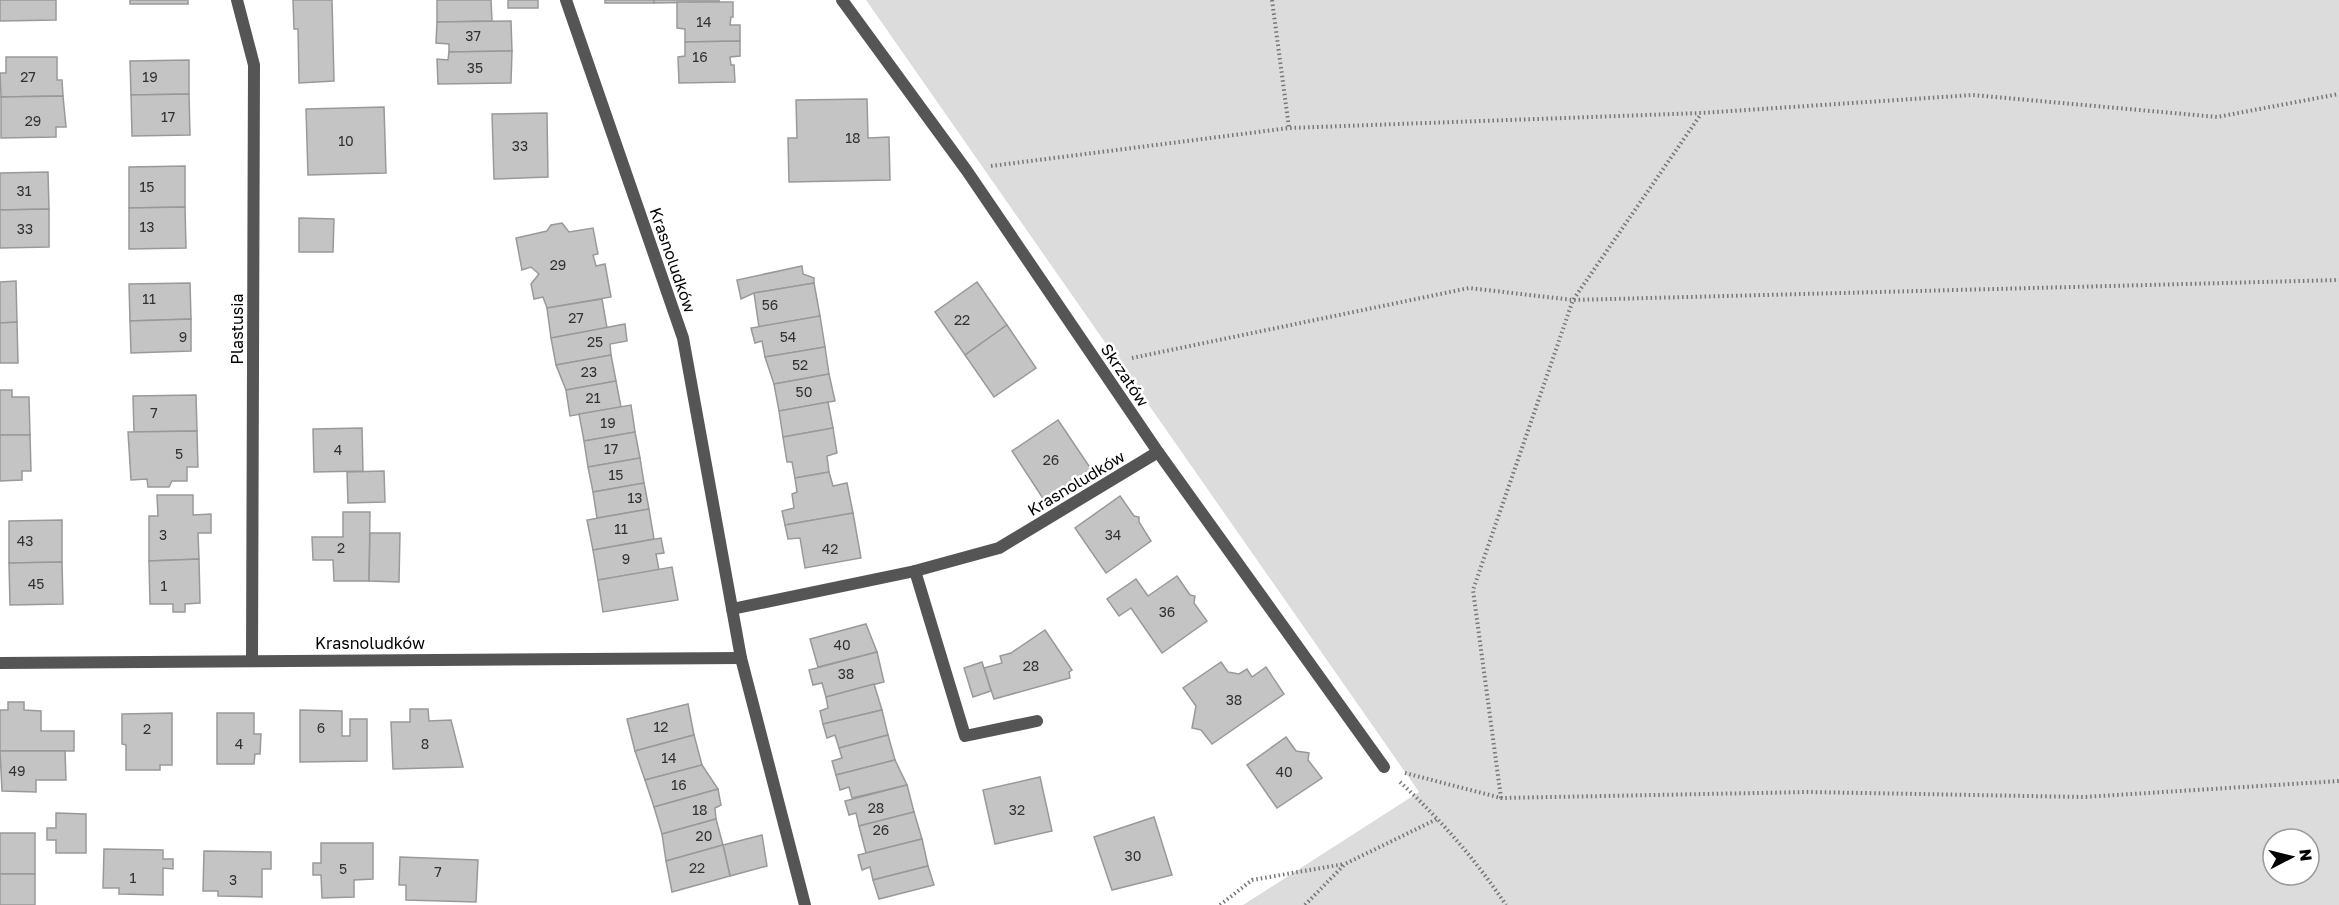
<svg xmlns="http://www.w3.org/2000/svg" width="2339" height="905" viewBox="0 0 2339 905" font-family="'Golos Text',sans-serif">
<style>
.green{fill:#dcdcdc;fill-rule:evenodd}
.building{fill:#c4c4c4;stroke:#999;stroke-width:1.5}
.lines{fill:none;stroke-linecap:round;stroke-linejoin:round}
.path{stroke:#777;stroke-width:4;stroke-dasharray:1.5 3;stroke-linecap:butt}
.service{stroke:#555;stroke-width:12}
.minor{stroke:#555;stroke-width:12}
.labels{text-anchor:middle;stroke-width:5;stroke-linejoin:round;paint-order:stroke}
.number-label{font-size:14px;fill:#313131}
.street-label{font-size:16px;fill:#000;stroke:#fff}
</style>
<rect width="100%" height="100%" fill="#fff"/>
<path class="green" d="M866,0H2339V905H1243L1419,792ZM2273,839H2309V875H2273Z"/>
<g class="building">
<polygon points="0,0 56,0 56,20 0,21"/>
<rect x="130" y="0" width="58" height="4"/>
<polygon points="293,0 332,0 334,81 299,83 298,29 294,29"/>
<polygon points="437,0 491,0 492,21 437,22"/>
<rect x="508" y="0" width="30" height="8"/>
<rect x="605" y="0" width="49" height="3"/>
<polygon points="654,0 719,0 719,2 654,3"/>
<polygon points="677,2 733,2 733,17 731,17 730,25 740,25 740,41 685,42 685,29 677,28"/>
<polygon points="511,21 512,51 449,52 449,44 436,43 437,22"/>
<polygon points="740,41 740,56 730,57 731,65 734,65 735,82 679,83 678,57 685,56 685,42"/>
<polygon points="512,51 511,83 438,84 437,59 448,60 449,52"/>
<polygon points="6,57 57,57 57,80 62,80 63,96 1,97 0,73 6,73"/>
<polygon points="189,60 189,94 131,95 130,61"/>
<polygon points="189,94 190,135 132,136 131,95"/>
<polygon points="63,96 66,127 56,127 56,137 1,138 1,97"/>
<polygon points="867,99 868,138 889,137 890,180 789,182 788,138 797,138 796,100"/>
<polygon points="384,107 386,173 308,175 306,109"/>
<polygon points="547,113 548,177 494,179 492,114"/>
<polygon points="185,166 185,207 129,208 129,167"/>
<polygon points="48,172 49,209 0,210 0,173"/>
<polygon points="185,207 186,248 129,249 129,208"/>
<polygon points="49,209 49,247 0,248 0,210"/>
<polygon points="299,218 334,219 333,252 299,252"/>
<polygon points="562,223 569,232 593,228 598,254 593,255 596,266 605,264 611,297 547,308 543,297 534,299 531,284 539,274 531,267 522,270 516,238 547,231 551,225"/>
<polygon points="802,266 803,274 814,278 814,283 754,293 741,299 737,280"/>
<polygon points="16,281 17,322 0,323 0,282"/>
<polygon points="977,282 1007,325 965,355 935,312"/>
<polygon points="190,283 191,319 130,321 129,284"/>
<polygon points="814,283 820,316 759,327 754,293"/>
<polygon points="602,299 607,328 551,338 547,308"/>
<polygon points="820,316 825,347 765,357 762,341 755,343 751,328"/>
<polygon points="191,319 191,351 131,353 130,321"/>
<polygon points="17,322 18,363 0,363 0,323"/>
<polygon points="625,324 627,341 610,344 611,355 556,365 551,338"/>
<polygon points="1007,325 1036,368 994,397 965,355"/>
<polygon points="825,347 829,374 774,384 765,357"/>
<polygon points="611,355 616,381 566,390 556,365"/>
<polygon points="829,374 835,401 779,411 774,384"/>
<polygon points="616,381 621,407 570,416 566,390"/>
<polygon points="0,390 12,390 12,397 29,397 30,435 0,435"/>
<polygon points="196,395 197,431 134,432 133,396"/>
<polygon points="828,402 833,428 783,437 779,411"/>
<polygon points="631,405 635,432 584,441 579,414"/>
<polygon points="1058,420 1091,469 1044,500 1012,451"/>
<polygon points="362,428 363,471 314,472 313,429"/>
<polygon points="833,428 837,453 827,456 829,472 795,478 792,462 787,462 783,437"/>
<polygon points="197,431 198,467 187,467 187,481 172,481 169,487 148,487 147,479 131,480 128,432"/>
<polygon points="635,432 640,458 588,467 584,441"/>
<polygon points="0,435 30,435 31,471 22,471 22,480 0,481"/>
<polygon points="640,458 644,483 593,492 588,467"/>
<polygon points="384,471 385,502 348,503 347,472"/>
<polygon points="829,472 833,486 847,483 853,513 785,525 782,511 794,508 792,494 797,492 795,478"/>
<polygon points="644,483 649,509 597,518 593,492"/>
<polygon points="157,495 193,495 193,515 211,514 211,533 198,533 199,559 149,561 149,516 158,516"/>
<polygon points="1120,496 1134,516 1139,517 1139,522 1151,541 1106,573 1075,528"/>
<polygon points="649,509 654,539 593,550 587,520"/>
<polygon points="343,512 370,512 369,581 334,581 333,560 313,560 312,537 343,537"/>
<polygon points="853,513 861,558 805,568 800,538 788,539 785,525"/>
<polygon points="62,520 62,562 9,563 9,521"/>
<polygon points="370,533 400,533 399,582 369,581"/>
<polygon points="661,538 664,553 656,554 659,570 598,580 593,550"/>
<polygon points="199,559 200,603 185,604 185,612 173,612 173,604 150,604 149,561"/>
<polygon points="62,562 63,604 10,605 9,563"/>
<polygon points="672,567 678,600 603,612 598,580"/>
<polygon points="1177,576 1190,595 1195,596 1194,603 1207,621 1162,653 1131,608 1119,616 1107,599 1136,579 1148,596"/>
<polygon points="866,624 877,652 818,667 810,639"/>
<polygon points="1045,630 1072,670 1069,672 1070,678 994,699 984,668 1002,663 1000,656 1011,653"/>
<polygon points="877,652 884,682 826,697 822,683 813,685 809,670"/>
<polygon points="982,662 991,691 973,697 964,668"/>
<polygon points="1221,662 1228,672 1239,674 1247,669 1252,677 1266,667 1284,694 1212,744 1201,730 1192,728 1196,706 1183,688"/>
<polygon points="874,684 882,710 823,724 820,711 828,708 826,697"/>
<polygon points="8,702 24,702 24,710 41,711 41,731 74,731 74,751 0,751 0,710 8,710"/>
<polygon points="688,704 694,735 635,751 627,719"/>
<polygon points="410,709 428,709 429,721 451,720 463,767 393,769 391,722 410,722"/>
<polygon points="300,710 342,711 342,736 350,736 350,719 367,719 367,761 300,762"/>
<polygon points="882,710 888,735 839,748 835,735 827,738 823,724"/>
<polygon points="172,713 172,765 160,765 160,770 126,770 126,745 122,744 122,714"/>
<polygon points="217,713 254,713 254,734 261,734 260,754 255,754 254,764 217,764"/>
<polygon points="694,735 702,765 645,780 635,751"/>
<polygon points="888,735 895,760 836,775 832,761 842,758 839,748"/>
<polygon points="1286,737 1296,751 1309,753 1308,760 1322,778 1277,808 1247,765"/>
<polygon points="0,751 65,751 66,780 36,780 36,792 2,791"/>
<polygon points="895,760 907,785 852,798 849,787 840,790 836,775"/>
<polygon points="702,765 718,789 654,807 645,780"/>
<polygon points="1040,777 1052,831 995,844 983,790"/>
<polygon points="907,785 914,812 859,826 856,813 849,815 845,801"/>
<polygon points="718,789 721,805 715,808 716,819 662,834 654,807"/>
<polygon points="914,812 922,839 866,853 859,826"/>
<polygon points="56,813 86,814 86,853 56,853 56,840 47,840 47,828 56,828"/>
<polygon points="1154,817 1172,875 1112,890 1094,837"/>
<polygon points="716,819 723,845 666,861 662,834"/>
<rect x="0" y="833" width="35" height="41"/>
<polygon points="762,835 767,866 730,876 723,845"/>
<polygon points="922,839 928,866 873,880 870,867 862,870 858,855"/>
<polygon points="321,843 373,843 373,879 354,880 354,897 322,898 321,875 313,875 313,863 321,863"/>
<polygon points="723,845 730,876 672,892 666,861"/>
<polygon points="104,849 163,850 163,859 173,859 173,869 163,868 163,895 119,894 119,888 103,888"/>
<polygon points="204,851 271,852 271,869 262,869 262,897 218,896 218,891 203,891"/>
<polygon points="400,857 478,860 476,902 406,900 406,885 399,885"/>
<polygon points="928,866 934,885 879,899 873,880"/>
<rect x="0" y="874" width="35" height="31"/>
</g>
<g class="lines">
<g class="path">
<polyline points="1272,0 1289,128"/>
<polyline points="991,166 1289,128 1701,113 1973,95 2217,117 2339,94"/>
<polyline points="1132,358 1469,288 1573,300 2339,280"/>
<polyline points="1405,773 1501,798 1808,792 2084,797 2339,781"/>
<path d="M1400,782C1441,820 1475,859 1506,905"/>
<polyline points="1501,798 1473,590 1573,300 1701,114"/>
<polyline points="1220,905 1252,880 1344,864"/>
<polyline points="1305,905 1345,864 1439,818"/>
</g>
<polyline class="service" points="915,571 965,736 1037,721"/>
<g class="minor">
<polyline points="237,0 254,65 252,660"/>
<polyline points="566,0 683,338 741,658 805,905"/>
<polyline points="842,0 967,171 1158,452 1384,767"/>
<polyline points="732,609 915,571 999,548 1158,452"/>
<polyline points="0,663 741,658"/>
</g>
</g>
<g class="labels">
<g class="number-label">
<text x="704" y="27">14</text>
<text x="473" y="41">37</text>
<text x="700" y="62">16</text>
<text x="475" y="73">35</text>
<text x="28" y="82">27</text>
<text x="150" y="82">19</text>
<text x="168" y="122">17</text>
<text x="33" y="126">29</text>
<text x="853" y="143">18</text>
<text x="346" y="146">10</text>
<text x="520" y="151">33</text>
<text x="147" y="192">15</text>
<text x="24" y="196">31</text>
<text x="147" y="232">13</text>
<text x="25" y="234">33</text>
<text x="558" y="270">29</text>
<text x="149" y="304">11</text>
<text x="770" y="310">56</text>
<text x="576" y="323">27</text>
<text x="962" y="325">22</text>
<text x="183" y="342">9</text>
<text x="788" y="342">54</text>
<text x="595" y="347">25</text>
<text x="800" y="370">52</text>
<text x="589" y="377">23</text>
<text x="804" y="397">50</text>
<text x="593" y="403">21</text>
<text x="154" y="418">7</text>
<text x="608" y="428">19</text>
<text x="611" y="454">17</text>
<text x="338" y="455">4</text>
<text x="179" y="459">5</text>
<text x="1051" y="465">26</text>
<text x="616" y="480">15</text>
<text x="635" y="503">13</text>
<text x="621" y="534">11</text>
<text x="163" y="540">3</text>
<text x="1113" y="540">34</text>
<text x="25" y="546">43</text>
<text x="341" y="553">2</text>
<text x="830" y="554">42</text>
<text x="626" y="564">9</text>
<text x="36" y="589">45</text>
<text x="164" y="591">1</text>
<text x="1167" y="617">36</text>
<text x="842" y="650">40</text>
<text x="1031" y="671">28</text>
<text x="846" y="679">38</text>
<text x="1234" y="705">38</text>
<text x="661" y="732">12</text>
<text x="321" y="733">6</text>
<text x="147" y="734">2</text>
<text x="239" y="749">4</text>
<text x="425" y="749">8</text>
<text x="669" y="763">14</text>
<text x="17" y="776">49</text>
<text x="1284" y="777">40</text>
<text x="679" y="790">16</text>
<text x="876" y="813">28</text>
<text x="700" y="815">18</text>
<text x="1017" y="815">32</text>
<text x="881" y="835">26</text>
<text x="704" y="841">20</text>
<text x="1133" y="861">30</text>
<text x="697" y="873">22</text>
<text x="343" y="874">5</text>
<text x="438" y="877">7</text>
<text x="133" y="883">1</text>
<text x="233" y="885">3</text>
</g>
<g class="street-label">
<text transform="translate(673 260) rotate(71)" y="6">Krasnoludków</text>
<text transform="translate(237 329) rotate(-90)" y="6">Plastusia</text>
<text transform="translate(1125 375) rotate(56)" y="6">Skrzatów</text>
<text transform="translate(1076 483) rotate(-31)" y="6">Krasnoludków</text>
<text x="370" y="649">Krasnoludków</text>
</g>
</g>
<g transform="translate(2291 857) rotate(83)"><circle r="28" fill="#ffffff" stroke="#999999" stroke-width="1.5"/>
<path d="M0-4.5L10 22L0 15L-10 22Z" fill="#000000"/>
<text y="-9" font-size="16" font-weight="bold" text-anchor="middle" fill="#000000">N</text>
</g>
</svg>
